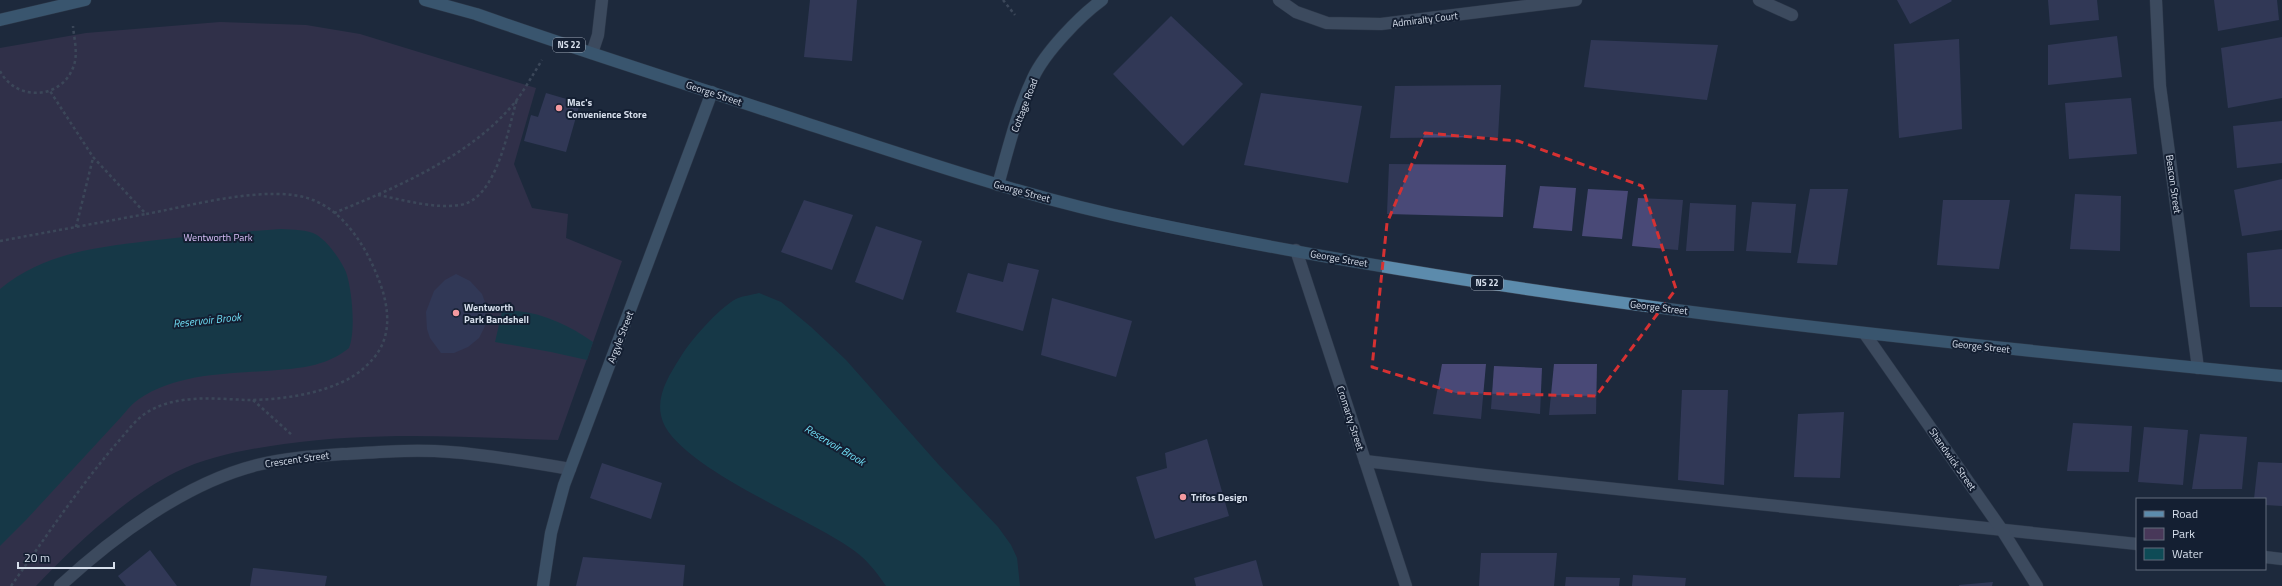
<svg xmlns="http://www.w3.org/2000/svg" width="2282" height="586" viewBox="0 0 2282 586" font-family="'Titillium Web',sans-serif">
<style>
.green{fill:#483859}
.water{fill:#0e4b56}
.building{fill:#494977}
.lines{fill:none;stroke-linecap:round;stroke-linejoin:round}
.lane-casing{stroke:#3d4757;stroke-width:13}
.street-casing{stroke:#3d4757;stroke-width:13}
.secondary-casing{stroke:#3d4757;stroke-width:13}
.primary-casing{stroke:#3d4757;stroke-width:13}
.path{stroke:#616b7d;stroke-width:2.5;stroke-dasharray:3 3;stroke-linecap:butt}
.lane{stroke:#637188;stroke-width:12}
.street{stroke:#637188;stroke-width:12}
.secondary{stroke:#607e9a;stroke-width:12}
.primary{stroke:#5c8bac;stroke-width:12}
.marked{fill:none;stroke:#d63132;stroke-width:3;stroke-dasharray:8 5;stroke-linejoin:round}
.poi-dot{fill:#f49aa0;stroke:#141f32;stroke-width:1.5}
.labels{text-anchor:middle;stroke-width:4;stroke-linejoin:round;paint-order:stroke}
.shield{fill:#141f32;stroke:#9ca5b4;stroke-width:1}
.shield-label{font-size:9px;font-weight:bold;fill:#d7dfec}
.street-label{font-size:10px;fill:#d7dfec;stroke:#141f32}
.poi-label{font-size:10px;font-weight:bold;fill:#d7dfec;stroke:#141f32;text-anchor:start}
.park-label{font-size:10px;fill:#dbc0fa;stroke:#141f32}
.water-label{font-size:11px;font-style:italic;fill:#70dff6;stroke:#141f32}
</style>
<rect width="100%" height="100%" fill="#1d293d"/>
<path class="green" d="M220,22L306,25L360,34L536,88L514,164L532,208L568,214L566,238L622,261L558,440C466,437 376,431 284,444C248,449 209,456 176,472C126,497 75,545 36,586H0V48L86,33Z"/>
<g class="water">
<path d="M281,229C293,230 307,229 317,235C329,243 340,259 346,272C352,289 356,331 349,348C328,365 304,368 278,370C232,374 179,372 139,399C133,403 127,410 122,416L26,520L0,546V289C44,253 93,248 148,241C192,236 237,232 281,229Z"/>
<path d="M759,293L781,302L811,327L846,360L938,464L998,527L1011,545L1017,558L1020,586H886C876,571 865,557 849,547C806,517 682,468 663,422C654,399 668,377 680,358C690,341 718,309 736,299C742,296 752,295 759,293Z"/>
<path d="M517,311C546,314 570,326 593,342L587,360L551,352L495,342L502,312Z"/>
</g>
<g class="building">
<polygon points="810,0 857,0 852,61 804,57"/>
<polygon points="1897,0 1951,0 1952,1 1910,24"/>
<polygon points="2048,0 2097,0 2099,20 2050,25"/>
<polygon points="2214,0 2277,0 2279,20 2218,31"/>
<polygon points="1171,16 1243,84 1183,146 1113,74"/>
<polygon points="2117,36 2122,77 2048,85 2048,45"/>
<polygon points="2282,37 2282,98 2228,108 2221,48"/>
<polygon points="1959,39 1962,129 1899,138 1894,44"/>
<polygon points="1591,40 1718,45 1707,100 1584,87"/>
<polygon points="1501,85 1498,137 1390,138 1395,86"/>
<polygon points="546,93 580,103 566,152 524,141 531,115 538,117"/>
<polygon points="1261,93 1362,106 1348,183 1244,165"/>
<polygon points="2131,98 2137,154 2069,159 2065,103"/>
<polygon points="2282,121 2282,163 2237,168 2233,126"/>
<polygon points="1389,164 1506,165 1503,217 1387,214"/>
<polygon points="2282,179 2282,230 2242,236 2234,190"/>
<polygon points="1540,186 1576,188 1572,231 1533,228"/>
<polygon points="1588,189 1628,191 1622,239 1582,236"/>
<polygon points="1810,189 1848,189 1837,265 1797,263"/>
<polygon points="2075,194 2121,196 2120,251 2070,249"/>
<polygon points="1638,198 1683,200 1678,250 1632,246"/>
<polygon points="804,200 853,215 832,270 781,252"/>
<polygon points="1943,200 2010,200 1999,269 1937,265"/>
<polygon points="1752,202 1796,204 1791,253 1746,251"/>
<polygon points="1690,203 1736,205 1734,251 1686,251"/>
<polygon points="876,226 922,241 903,300 855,282"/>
<polygon points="2282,249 2282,307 2250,307 2247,253"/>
<polygon points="1008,263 1039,270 1023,331 956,312 968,273 1003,282"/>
<polygon points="456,274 470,281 482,294 486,305 485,326 479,338 468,347 454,353 441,353 430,338 427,329 426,312 434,291 445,280"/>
<polygon points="1052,298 1132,321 1116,377 1041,355"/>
<polygon points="1442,364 1486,364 1481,419 1433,414"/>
<polygon points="1554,364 1597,364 1596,414 1549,415"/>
<polygon points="1494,366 1542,368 1540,414 1491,409"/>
<polygon points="1682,390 1728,390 1724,485 1678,480"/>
<polygon points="1844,412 1840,478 1794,477 1798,414"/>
<polygon points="2073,423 2132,426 2129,472 2067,471"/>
<polygon points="2144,427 2188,430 2183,485 2138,482"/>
<polygon points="2200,434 2247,437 2242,489 2192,489"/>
<polygon points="1207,439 1229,516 1155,539 1136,477 1167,468 1165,453"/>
<polygon points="2258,462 2282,463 2282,506 2265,505 2265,499 2254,499"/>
<polygon points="602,463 662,483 651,519 590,498"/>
<polygon points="150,550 177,586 126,586 118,576"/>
<polygon points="1481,553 1557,553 1554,586 1479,586"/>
<polygon points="583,557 685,565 683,586 576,586"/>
<polygon points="1256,560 1263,586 1196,586 1194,578"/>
<polygon points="253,568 327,576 325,586 250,586"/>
<polygon points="1633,575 1686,578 1685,586 1632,586"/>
<polygon points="1566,577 1620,578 1619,586 1565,586"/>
<polygon points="1993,582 1992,586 1959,586 1959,585"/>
</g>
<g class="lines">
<g class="lane-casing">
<g id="lane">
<polyline points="1365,461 1493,476 2137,544"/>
<polyline points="2265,557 2282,559"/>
</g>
</g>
<g class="street-casing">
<g id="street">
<polyline points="1279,0 1296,12 1327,23 1381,24 1576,0"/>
<polyline points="1759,0 1792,15"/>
<polyline points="2156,0 2160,86 2198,368"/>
<polyline points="592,53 598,35 602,0"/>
<polyline points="1296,250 1406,586"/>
<polyline points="1865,334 2002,530 2037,586"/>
<path d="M60,586C113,537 185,483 257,465C285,458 315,456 344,454C379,452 415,449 450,452C490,455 530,462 570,469"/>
</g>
</g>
<g class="secondary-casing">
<g id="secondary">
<path d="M998,185C1008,149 1017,112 1033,78C1045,52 1080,16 1102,0"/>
<polyline points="543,586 551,533 564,485 712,92"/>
</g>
</g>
<g class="primary-casing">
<g id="primary">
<path d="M425,0L476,14C587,53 699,88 811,125C920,160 1028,198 1141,221C1517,300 1900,339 2282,376"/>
<polyline points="0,20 85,0"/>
</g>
</g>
<g class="path">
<polyline points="1003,0 1015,15"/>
<path d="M0,71C16,102 63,100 74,65C78,53 74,38 73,26"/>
<path d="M378,195C404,200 434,209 460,205C497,199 508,129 517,99"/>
<path d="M334,213C398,187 476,154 519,97C527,85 534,73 542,60"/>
<polyline points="76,227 93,158"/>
<polyline points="0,241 146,214"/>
<polyline points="253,400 292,435"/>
<path d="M11,586C45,538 78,489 116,444C127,432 137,417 151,410C181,394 217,399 248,400C284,400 339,392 365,367C389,346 391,321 383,292C372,257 349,214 313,200C271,183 190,206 146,214L93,157L50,91"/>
</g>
<use href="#lane" class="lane"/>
<use href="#street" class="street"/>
<use href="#secondary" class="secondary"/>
<use href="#primary" class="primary"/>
</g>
<path d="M0 0H2282V586H0ZM1425,133L1518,141L1642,186L1676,289L1596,396L1456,393L1372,367L1387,223Z" fill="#1d293d" fill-opacity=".55" fill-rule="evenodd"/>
<path class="marked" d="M1425,133L1518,141L1642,186L1676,289L1596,396L1456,393L1372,367L1387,223Z"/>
<g class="poi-dot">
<circle cx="559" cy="108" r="4"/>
<circle cx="456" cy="313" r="4"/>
<circle cx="1183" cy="497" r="4"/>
</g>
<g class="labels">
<g class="shield">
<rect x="553" y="38" width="32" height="14" rx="3"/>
<rect x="1471" y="276" width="32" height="14" rx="3"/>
</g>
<g class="shield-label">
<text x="569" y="48">NS 22</text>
<text x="1487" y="286">NS 22</text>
</g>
<g class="street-label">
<text transform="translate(1425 19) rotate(-7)" y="4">Admiralty Court</text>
<text transform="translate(714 93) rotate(18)" y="4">George Street</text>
<text transform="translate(1024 105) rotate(-69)" y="4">Cottage Road</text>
<text transform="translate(2174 184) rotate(82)" y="4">Beacon Street</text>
<text transform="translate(1022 191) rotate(15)" y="4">George Street</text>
<text transform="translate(1339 258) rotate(10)" y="4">George Street</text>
<text transform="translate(1659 307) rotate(7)" y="4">George Street</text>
<text transform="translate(620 337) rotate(-69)" y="4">Argyle Street</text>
<text transform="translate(1981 346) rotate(6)" y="4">George Street</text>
<text transform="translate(1351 418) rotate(72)" y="4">Cromarty Street</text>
<text transform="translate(297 459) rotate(-8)" y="4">Crescent Street</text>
<text transform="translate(1953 459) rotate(55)" y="4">Shandwick Street</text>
</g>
<g class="poi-label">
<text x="567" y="106">Mac's<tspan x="567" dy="12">Convenience Store</tspan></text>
<text x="464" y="311">Wentworth<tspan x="464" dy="12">Park Bandshell</tspan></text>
<text x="1191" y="501">Trifos Design</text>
</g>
<g class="park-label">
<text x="218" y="241">Wentworth Park</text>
</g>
<g class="water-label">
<text transform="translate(207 320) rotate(-6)" y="4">Reservoir Brook</text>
<text transform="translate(835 445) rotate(31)" y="4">Reservoir Brook</text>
</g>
</g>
<rect x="2136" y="498" width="130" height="72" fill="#141f32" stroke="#626c7c"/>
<rect x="2144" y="511" width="20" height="6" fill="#5c8bac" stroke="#626c7c"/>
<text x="2172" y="518" font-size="12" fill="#d7dfec">Road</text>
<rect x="2144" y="528" width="20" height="12" fill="#483859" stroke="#626c7c"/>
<text x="2172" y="538" font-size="12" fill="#d7dfec">Park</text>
<rect x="2144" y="548" width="20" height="12" fill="#0e4b56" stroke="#626c7c"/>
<text x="2172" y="558" font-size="12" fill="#d7dfec">Water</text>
<path d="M18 562v6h96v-6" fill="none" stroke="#d7dfec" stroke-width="2"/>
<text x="24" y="562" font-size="12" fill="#d7dfec" stroke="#141f32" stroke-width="3" paint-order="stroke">20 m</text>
</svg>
